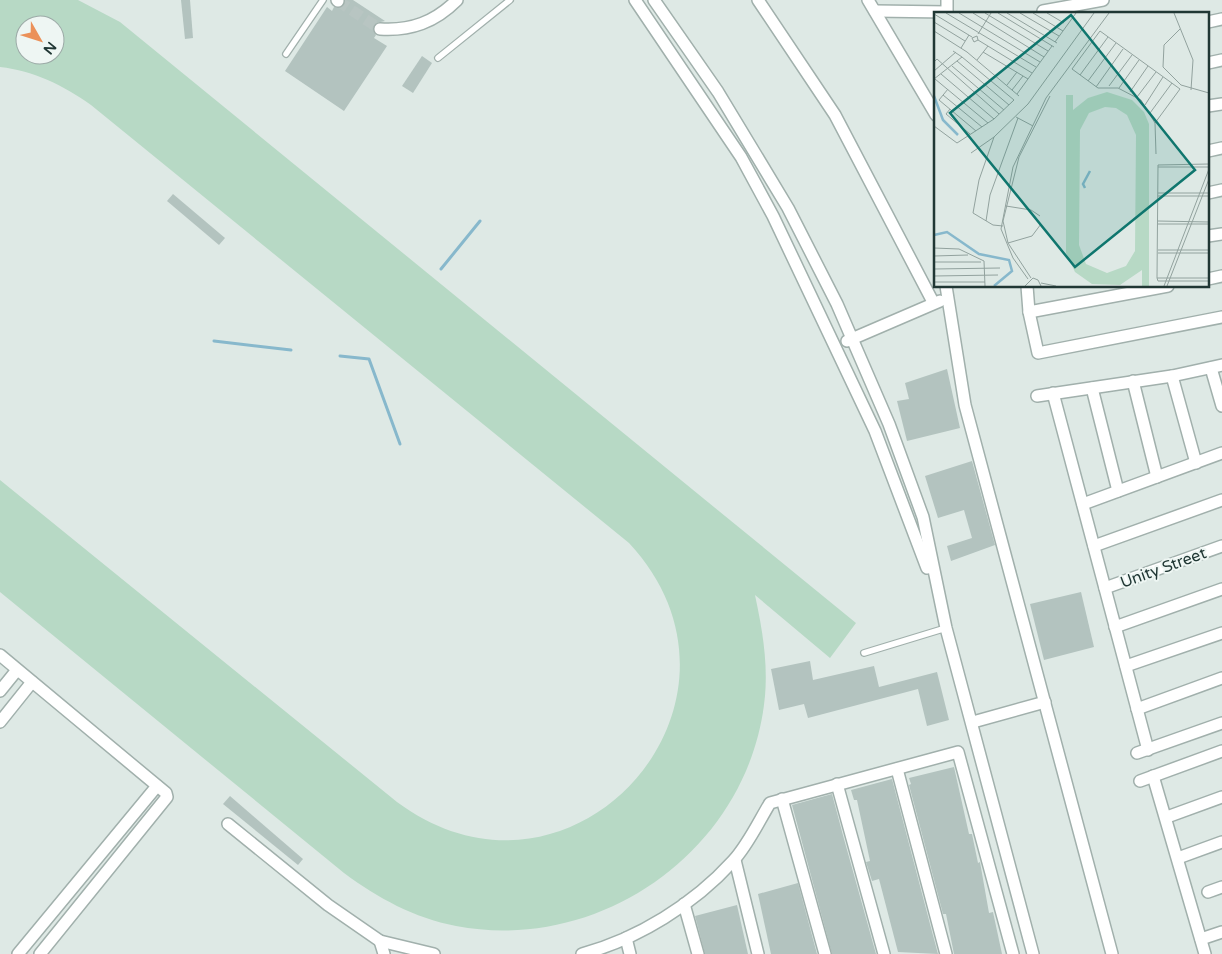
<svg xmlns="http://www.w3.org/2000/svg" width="1222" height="954" viewBox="0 0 1222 954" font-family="'Varela Round',sans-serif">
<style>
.green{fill:#b7d9c5;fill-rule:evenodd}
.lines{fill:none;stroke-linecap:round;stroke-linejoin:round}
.stream{stroke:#87b8cc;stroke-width:3}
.building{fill:#b3c3bf}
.street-tunnel{stroke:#b8c5c2;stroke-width:11;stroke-dasharray:11 5.5;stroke-linecap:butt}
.lane-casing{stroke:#a1b0ac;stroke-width:8}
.street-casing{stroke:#a1b0ac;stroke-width:14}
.lane{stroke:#fff;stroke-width:5.5}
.street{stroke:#fff;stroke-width:11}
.labels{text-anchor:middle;stroke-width:4;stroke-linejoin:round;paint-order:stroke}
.street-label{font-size:16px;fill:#203734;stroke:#eef6f3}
.inset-river{fill:none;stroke:#87b8cc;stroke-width:2.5}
.inset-road{fill:none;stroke:#92a29e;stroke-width:1}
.view{fill:#0f766e;fill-opacity:0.15;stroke:#0f766e;stroke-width:2.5}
.inset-edge{fill:none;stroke:#203734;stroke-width:2.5}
</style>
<rect width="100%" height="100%" fill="#dee9e5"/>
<path class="green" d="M0,0H78L120,22L856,623L830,658L755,595C762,628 768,661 765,696C751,847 603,954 456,926C414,918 378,898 344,873L0,592V480L397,802C572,932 777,702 629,543L91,105C63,85 34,71 0,67ZM25,25H55V55H25Z"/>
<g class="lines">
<g class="stream">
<polyline points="441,269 480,221"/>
<polyline points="214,341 291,350"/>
<polyline points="340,356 369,359 400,444"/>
</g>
</g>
<g class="building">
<polygon points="181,0 190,0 193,38 185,39"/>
<polygon points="345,0 353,0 385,21 376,23 373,29 376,35 374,38 387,46 344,111 285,71 327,7 332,11 334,7 340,8"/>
<polygon points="422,56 432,63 413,93 402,86"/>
<polygon points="173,194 225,238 219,245 167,201"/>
<polygon points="947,369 960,428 907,441 897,401 909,399 905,383"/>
<polygon points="972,461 995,545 951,561 947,546 972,538 964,510 938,518 925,476"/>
<polygon points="1081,592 1094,647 1044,660 1030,604"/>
<polygon points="810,661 813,680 874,666 879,687 937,672 949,720 927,726 918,689 808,718 804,704 779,710 771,669"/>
<polygon points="954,767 969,834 972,834 978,863 980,862 989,913 993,912 1002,954 954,954 946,914 943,914 909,785 911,784 909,778"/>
<polygon points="892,779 930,924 938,954 898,952 879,879 872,881 866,862 870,861 857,800 854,800 851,790"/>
<polygon points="832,794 844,839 876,954 832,954 792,805"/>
<polygon points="230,796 303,859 298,865 223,804"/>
<polygon points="798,883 817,954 771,954 758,894"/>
<polygon points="737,905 748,954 705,954 695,916"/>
</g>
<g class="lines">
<polyline class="street-tunnel" points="338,1 380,29"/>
<g class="lane-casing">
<g id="lane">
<polyline points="286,54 323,0"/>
<polyline points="438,58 510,0"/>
<polyline points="864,653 946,628"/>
</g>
</g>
<g class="street-casing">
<g id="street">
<polyline points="337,0 338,1"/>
<polyline points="635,0 741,157 773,216 875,431 927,568"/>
<polyline points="654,0 718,92 788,208 837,304 889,424 923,517 946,628 1033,954"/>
<polyline points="758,0 835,115 933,302"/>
<polyline points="868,0 936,115"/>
<polyline points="875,11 947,12"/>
<polyline points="1043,11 1103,0"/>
<polyline points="947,14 947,0"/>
<polyline points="1208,22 1222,19"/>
<path d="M380,29C411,31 435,22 457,0"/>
<polyline points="1208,63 1222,60"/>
<polyline points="1208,106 1222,104"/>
<polyline points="1208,151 1222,148"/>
<polyline points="1208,193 1222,190"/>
<polyline points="1208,236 1222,234"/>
<polyline points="1208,279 1222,276"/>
<polyline points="946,286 965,405 1112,954"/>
<polyline points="1027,286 1029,312 1038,353 1222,317"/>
<polyline points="1029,312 1168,286"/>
<polyline points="847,341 940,301"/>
<polyline points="1211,368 1222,406"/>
<polyline points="1172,376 1196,463"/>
<polyline points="1133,381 1157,477"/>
<polyline points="1092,388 1118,491"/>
<polyline points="1053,393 1148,750"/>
<polyline points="1037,396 1172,376 1222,365"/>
<polyline points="1083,504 1222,453"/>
<polyline points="1094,546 1222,500"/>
<polyline points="1105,588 1222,546"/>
<polyline points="1115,627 1222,589"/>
<polyline points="0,655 166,793 167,797 40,954"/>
<polyline points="1126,666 1222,633"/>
<polyline points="0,691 17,670"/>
<polyline points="1137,709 1222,678"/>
<polyline points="0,722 32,682"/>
<polyline points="973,722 1045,702"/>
<polyline points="1137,753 1222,723"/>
<polyline points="897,769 946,954"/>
<polyline points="1153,776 1205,954"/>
<polyline points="1140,781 1222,751"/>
<polyline points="837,784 884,954"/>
<polyline points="782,799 825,954"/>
<polyline points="1167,817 1222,797"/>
<polyline points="228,824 328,905 380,941 434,954"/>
<polyline points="1178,858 1222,842"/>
<polyline points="735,860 758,954"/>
<polyline points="1208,892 1222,887"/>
<polyline points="684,904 698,954"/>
<polyline points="626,938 630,954"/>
<polyline points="1201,939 1222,932"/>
<polyline points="380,941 384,954"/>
<polyline points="18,954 157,786"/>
<path d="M582,954C638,939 694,904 733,861C748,845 759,821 770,803L958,752L1013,954"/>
</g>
</g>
<use href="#lane" class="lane"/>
<use href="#street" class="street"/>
</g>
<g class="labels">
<g class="street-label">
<text transform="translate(1163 567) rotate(-20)" y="6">Unity Street</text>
</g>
</g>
<g transform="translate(934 12)">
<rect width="275" height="275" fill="#dee9e5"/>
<path d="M173,80L198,88L210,100L215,112V274H208V258L186,273L158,272L141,260L132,241V83H139V98L154,86ZM171,95L182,96L193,103L202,123L201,239L192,254L173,261L152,252L145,233L146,118L155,101Z" fill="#b7d9c5" fill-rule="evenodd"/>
<path class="inset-river" d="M0,84L9,108L24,123M151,176L149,172L156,159M0,223L13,220L45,242L75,248L78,259L60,274"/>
<path class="inset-road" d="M12,1L102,55M25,1L106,50M39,1L110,45M51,1L114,39M64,1L120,35M73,1L123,31M86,1L125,24M99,1L129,19M113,1L130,11M240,1L259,48L257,78M0,2L38,25M0,10L31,29M246,17L230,33L229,55L247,73L275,81M0,19L33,40L85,84M166,19L138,57L164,76H184L207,88L221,111L222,142M166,19L246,77L221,111M44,22L57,1M44,28L40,30L38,26L43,24L44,28L98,61M121,30L142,1M27,36L35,23M49,40L94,67M43,48L54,34M23,49L75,93M0,50L3,47L65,102M18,54L70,98M0,59L22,40M7,62L60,107M146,63L174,25M0,67L28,45L19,39M1,67L54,111M154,69L182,31M73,73L83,60M175,74L198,43M162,75L189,37M185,76L205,48M14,77L5,88L42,119M78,78L89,64M196,80L214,54M83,82L118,34M9,83L48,115M203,85L222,60M211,93L229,65M16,97L12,102L36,122M216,101L238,71M82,105L99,114M0,114L23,131L60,107L80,88L28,45M37,141L60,125M275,152L224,153L223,266L224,269H275M224,155H275M224,181H275M224,184H275M72,194L97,198L106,204M52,209L56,183L84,106M224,209L275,210M224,212H275M69,214L59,213L39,201L45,168L60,125L94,92L160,1M74,231L98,224L107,212M0,236L25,237L50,249L51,274M224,238H275M224,241H275M0,244L34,243M0,250H47M0,257L66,256M0,264L64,263M97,266L74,231L69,209L85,145L116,84M223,266H275M94,267L79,246L67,217L79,155L112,86L175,1M0,270H51M107,271L122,274M91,274L99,266L104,268L107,274M230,274L275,157M233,274L275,167"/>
<path class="view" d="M137,3L261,158L141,255L16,101Z"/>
<rect width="275" height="275" class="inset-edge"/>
</g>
<g transform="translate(40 40) rotate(129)"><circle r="24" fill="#eef6f3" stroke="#9caaa7"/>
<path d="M0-4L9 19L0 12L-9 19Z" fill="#eb9159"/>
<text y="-8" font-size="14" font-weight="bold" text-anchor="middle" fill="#203734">N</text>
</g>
</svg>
